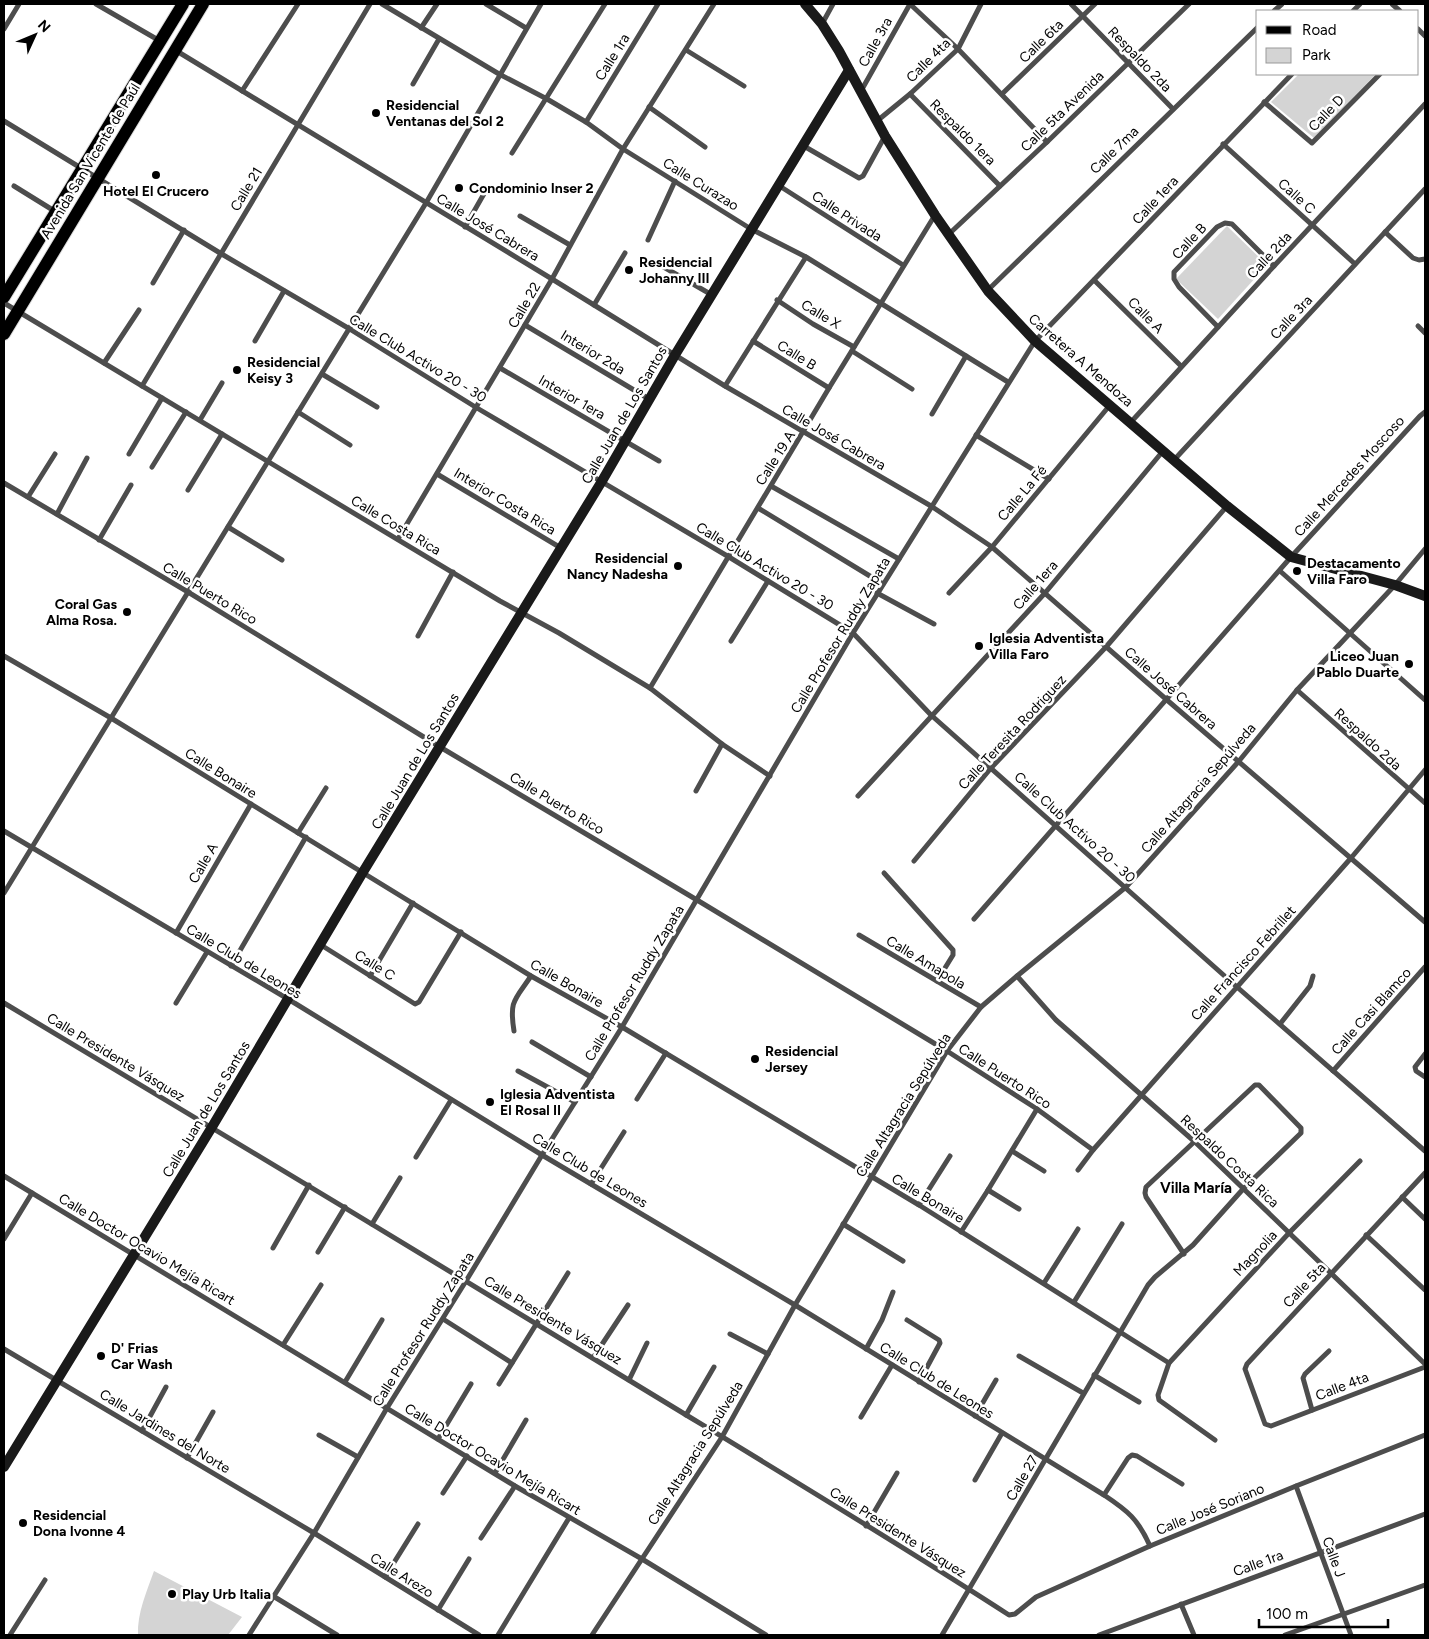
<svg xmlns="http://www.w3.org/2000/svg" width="1429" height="1639" viewBox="0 0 1429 1639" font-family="Figtree,sans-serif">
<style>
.green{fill:#d4d4d4}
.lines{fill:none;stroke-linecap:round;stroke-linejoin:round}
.primary-casing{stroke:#dbdbdb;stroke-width:14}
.street{stroke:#4d4d4d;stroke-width:5}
.secondary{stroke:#1a1a1a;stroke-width:10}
.primary{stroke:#000;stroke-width:12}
.poi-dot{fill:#000;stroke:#fff;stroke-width:2}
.labels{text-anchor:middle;stroke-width:5;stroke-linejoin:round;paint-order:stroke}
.street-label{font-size:14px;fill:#000;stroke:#fff}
.poi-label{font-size:14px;font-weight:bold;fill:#000;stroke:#fff;text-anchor:start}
.neighbourhood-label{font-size:15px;font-weight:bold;fill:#000;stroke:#fff}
</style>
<rect width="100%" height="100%" fill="#fff"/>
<g class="green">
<polygon points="1299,74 1376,74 1314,138 1271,102"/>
<polygon points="1227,226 1267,265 1218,319 1176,279"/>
<path d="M154,1571L242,1617L228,1635H138C137,1613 147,1591 154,1571Z"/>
</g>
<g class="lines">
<g class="primary-casing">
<g id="primary">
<polyline points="4,297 183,4"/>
<polyline points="4,334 203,4"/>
</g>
</g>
<g class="street">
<polyline points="96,4 160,41"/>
<polyline points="382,4 499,74 547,99 586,122 623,149 751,229 806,257 1008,382"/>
<polyline points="486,4 526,28"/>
<polyline points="910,4 958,49 1047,142"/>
<polyline points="1071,4 1173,109"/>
<polyline points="1392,4 1400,11"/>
<polyline points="1274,11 1282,4"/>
<polyline points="1353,11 1360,4"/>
<polyline points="822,24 833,4"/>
<polyline points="421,28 437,4"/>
<polyline points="4,29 19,4"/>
<polyline points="1418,29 1425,36"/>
<polyline points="175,50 552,279 725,386 931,506 992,547 1167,700 1425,922"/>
<polyline points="686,50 744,86"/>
<polyline points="413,84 439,39"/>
<polyline points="242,91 298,4"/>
<polyline points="861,91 910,4"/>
<polyline points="910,94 1000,186"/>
<polyline points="1002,94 1095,4"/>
<polyline points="1264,102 1312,143 1380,74"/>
<polyline points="649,107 705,147"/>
<polyline points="4,121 220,253 348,328 477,408 729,557 853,633 931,715 1237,987 1425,1151"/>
<polyline points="877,121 910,94 958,49 981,4"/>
<polyline points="586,122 658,4"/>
<polyline points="1223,144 1355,264"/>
<polyline points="802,145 859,178 863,176 885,136"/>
<polyline points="512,153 605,4"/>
<polyline points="778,185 903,265"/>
<polyline points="14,186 56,212"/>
<polyline points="520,216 570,245"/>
<polyline points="465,227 485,192"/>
<polyline points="1385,232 1413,258 1419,260 1425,259"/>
<polyline points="949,234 1047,142 1189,4"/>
<polyline points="648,240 675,181"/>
<polyline points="655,262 712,295"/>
<polyline points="1094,280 1181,366"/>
<polyline points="153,283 184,230"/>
<polyline points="988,290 1258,27"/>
<polyline points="777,300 813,324 854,347"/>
<polyline points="4,303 500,601 559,633 650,688 722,744 770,776"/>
<polyline points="594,305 625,253"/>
<polyline points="525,325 649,399"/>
<polyline points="1418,326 1425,333"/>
<polyline points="1218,327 1179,287 1174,279 1174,272 1217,227 1225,223 1232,224 1274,266"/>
<polyline points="255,341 284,291"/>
<polyline points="753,341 829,388"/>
<polyline points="852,351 912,389"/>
<polyline points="104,363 139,310"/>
<polyline points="500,368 659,461"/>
<polyline points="322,374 377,407"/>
<polyline points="142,386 370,4"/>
<polyline points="725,386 806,257"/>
<polyline points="298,412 350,445"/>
<polyline points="932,414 966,356"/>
<polyline points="200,420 222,383"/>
<polyline points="1131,422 1274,266 1425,104"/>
<polyline points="976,435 1049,479"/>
<polyline points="129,454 162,398"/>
<polyline points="1174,460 1425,189"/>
<polyline points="152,467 186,412"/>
<polyline points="437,474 561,548"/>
<polyline points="4,483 188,592 440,747 697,900 947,1051 1037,1109 1093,1150"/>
<polyline points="771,486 899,559"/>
<polyline points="188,490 222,434"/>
<polyline points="28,497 55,454"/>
<polyline points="758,508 883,584"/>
<polyline points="57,514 87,458"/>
<polyline points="228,527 282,560"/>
<polyline points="398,539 552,279 623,149 714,4"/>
<polyline points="99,540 131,485"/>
<polyline points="1280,571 1425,700"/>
<polyline points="877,593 934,624"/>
<polyline points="949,593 992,547 1110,405"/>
<polyline points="418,636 453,572"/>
<polyline points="731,641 768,581"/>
<polyline points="4,656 111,718 531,976 622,1027 919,1205 1169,1363"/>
<polyline points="650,688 829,388 935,215"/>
<polyline points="1297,690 1425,803"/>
<polyline points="696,791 722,744"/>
<polyline points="858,796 1045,593 1163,451"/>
<path d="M4,831L288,999L542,1155L795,1305L1104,1495C1128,1511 1138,1519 1150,1546"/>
<polyline points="298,833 326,788"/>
<polyline points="914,861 991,768 1106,647 1227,506"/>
<polyline points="884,873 953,950 953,955 937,981"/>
<polyline points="4,893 426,203 541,4"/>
<polyline points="974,919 1291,557 1420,416 1425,412"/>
<polyline points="176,933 251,804"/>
<polyline points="859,935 981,1007"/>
<polyline points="321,945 415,1004 419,1002 461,932"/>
<polyline points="231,966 306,837"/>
<polyline points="370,976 413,903"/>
<polyline points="1017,976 1056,1020 1195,1142 1425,1364"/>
<path d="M4,1003C212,1127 420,1253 627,1379C755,1457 884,1534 1009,1615L1015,1614L1036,1597L1150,1546L1296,1486L1425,1435"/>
<polyline points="176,1003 207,952"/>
<polyline points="1280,1024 1310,986 1313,976"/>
<path d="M514,1031C509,1000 515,1000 531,976"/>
<polyline points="532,1042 591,1077"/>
<polyline points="1425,1054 1415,1067 1416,1071 1425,1077"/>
<polyline points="518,1071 575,1102"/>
<polyline points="1333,1071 1425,967"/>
<polyline points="637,1099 666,1053"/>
<polyline points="1012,1151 1044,1171"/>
<polyline points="416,1157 451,1100"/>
<polyline points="1078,1170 1093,1150 1351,858 1425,770"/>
<polyline points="1425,1173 1247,1364 1245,1369 1265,1424 1271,1426 1425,1367"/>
<polyline points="4,1176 515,1486 642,1559 766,1635"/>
<polyline points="591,1184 624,1132"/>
<polyline points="988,1190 1019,1209"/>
<polyline points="1402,1197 1425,1219"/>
<polyline points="919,1205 950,1156"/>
<polyline points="372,1224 400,1178"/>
<polyline points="843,1224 903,1261"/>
<polyline points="961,1232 988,1190 1037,1109"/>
<polyline points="1366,1235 1425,1290"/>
<polyline points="4,1239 32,1193"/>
<polyline points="273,1248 309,1185"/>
<polyline points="318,1252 345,1207"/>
<polyline points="1044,1283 1078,1229"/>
<polyline points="1074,1302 1122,1224"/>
<polyline points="443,1319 512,1363"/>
<polyline points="907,1320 939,1340 940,1343 919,1382"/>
<polyline points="730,1334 768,1354"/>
<polyline points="283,1345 321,1285"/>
<polyline points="4,1349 314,1533 479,1635"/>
<polyline points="866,1349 882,1320 893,1292"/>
<polyline points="1019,1356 1083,1393"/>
<polyline points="593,1358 628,1305"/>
<polyline points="1094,1375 1139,1402"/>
<polyline points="629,1380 647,1343"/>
<polyline points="345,1382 382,1320"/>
<polyline points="499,1384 568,1273"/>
<polyline points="1312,1410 1303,1378 1305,1374 1329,1351"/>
<polyline points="686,1415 714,1367"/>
<polyline points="975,1416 996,1380"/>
<polyline points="861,1417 892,1365"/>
<polyline points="142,1431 166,1387"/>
<polyline points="319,1435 358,1457"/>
<polyline points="438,1439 471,1384"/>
<polyline points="1215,1440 1159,1400 1158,1395 1169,1363 1289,1233 1360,1161"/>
<polyline points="187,1458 213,1412"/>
<polyline points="495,1473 526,1420"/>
<polyline points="975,1480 1002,1433"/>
<polyline points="1296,1486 1351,1635"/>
<polyline points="443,1493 467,1456"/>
<polyline points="1104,1495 1128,1458 1132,1455 1137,1456 1182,1484"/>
<polyline points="866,1526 897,1473"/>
<polyline points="481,1538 515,1486"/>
<polyline points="385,1577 418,1524"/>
<polyline points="273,1596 337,1635"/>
<polyline points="1181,1604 1194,1635"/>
<polyline points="438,1610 469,1559"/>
<polyline points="10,1635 45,1580"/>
<polyline points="249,1635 314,1533 387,1408 466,1281 542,1155 622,1027 853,633 1035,341 1292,74"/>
<polyline points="498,1635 569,1518"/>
<polyline points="592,1635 722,1437 795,1305 947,1051 981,1007 1017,976 1126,887 1239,761 1297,690 1395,585 1425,549"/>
<polyline points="942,1635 1148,1285 1155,1277 1193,1245 1244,1188 1301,1133 1301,1128 1259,1085 1255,1085 1146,1187 1145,1193 1146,1197 1184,1254"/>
<polyline points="1099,1635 1425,1514"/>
<polyline points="1285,1635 1425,1585"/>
</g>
<g class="secondary">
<polyline points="805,4 822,24 839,51 885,136 935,215 988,291 1035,341 1227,506 1291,557 1395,585 1425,596"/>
<polyline points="4,1467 212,1127 363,872 602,481 675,355 849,70"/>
</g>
<use href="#primary" class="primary"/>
</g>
<g class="poi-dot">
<circle cx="376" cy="113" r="5"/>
<circle cx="156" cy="175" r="5"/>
<circle cx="459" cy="188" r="5"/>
<circle cx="629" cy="270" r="5"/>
<circle cx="237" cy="370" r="5"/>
<circle cx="678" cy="566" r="5"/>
<circle cx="1297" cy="571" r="5"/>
<circle cx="127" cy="612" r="5"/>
<circle cx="979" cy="646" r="5"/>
<circle cx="1409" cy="664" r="5"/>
<circle cx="755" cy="1059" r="5"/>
<circle cx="490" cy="1102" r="5"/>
<circle cx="101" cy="1356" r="5"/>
<circle cx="23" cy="1523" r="5"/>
<circle cx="172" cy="1594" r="5"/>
</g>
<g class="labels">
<g class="street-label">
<text transform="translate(1041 41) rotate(-44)" y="5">Calle 6ta</text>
<text transform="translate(875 42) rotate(-61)" y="5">Calle 3ra</text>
<text transform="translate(612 57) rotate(-58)" y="5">Calle 1ra</text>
<text transform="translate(1140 59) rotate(46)" y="5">Respaldo 2da</text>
<text transform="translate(928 60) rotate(-45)" y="5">Calle 4ta</text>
<text transform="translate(1062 111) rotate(-44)" y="5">Calle 5ta Avenida</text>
<text transform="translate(1326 113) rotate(-46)" y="5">Calle D</text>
<text transform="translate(963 132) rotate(45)" y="5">Respaldo 1era</text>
<text transform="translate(1114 150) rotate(-44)" y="5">Calle 7ma</text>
<text transform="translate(90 161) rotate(-59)" y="5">Avenida San Vicente de Paúl</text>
<text transform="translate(701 184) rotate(32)" y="5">Calle Curazao</text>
<text transform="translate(246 189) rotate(-59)" y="5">Calle 21</text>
<text transform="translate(1297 196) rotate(42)" y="5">Calle C</text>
<text transform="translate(1155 200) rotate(-47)" y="5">Calle 1era</text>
<text transform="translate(847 216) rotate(33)" y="5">Calle Privada</text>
<text transform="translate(488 227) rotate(31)" y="5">Calle José Cabrera</text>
<text transform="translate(1189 241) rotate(-47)" y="5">Calle B</text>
<text transform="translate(1269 255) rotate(-47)" y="5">Calle 2da</text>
<text transform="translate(524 305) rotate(-60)" y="5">Calle 22</text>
<text transform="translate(821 314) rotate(31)" y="5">Calle X</text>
<text transform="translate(1146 315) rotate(45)" y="5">Calle A</text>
<text transform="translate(1291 317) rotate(-47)" y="5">Calle 3ra</text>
<text transform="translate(593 352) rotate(31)" y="5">Interior 2da</text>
<text transform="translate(797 355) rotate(32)" y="5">Calle B</text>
<text transform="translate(418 358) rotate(31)" y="5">Calle Club Activo 20 - 30</text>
<text transform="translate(1081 360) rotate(41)" y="5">Carretera A Mendoza</text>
<text transform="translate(572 397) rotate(30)" y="5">Interior 1era</text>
<text transform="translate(624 415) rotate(-60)" y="5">Calle Juan de Los Santos</text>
<text transform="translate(834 437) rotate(30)" y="5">Calle José Cabrera</text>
<text transform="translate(775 458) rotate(-58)" y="5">Calle 19 A</text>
<text transform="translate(1349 476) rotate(-48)" y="5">Calle Mercedes Moscoso</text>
<text transform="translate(1022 493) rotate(-50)" y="5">Calle La Fé</text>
<text transform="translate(505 501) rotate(31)" y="5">Interior Costa Rica</text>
<text transform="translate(396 525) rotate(31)" y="5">Calle Costa Rica</text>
<text transform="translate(765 566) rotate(31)" y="5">Calle Club Activo 20 - 30</text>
<text transform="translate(1035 585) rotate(-49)" y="5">Calle 1era</text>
<text transform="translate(210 593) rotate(31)" y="5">Calle Puerto Rico</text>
<text transform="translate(840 635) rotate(-59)" y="5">Calle Profesor Ruddy Zapata</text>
<text transform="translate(1171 688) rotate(41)" y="5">Calle José Cabrera</text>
<text transform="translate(1012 732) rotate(-47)" y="5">Calle Teresita Rodriguez</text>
<text transform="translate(1368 739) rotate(42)" y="5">Respaldo 2da</text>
<text transform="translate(415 761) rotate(-59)" y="5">Calle Juan de Los Santos</text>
<text transform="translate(221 773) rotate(32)" y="5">Calle Bonaire</text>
<text transform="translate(1198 788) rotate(-49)" y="5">Calle Altagracia Sepúlveda</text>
<text transform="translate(557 803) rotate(31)" y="5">Calle Puerto Rico</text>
<text transform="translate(1075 827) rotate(42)" y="5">Calle Club Activo 20 - 30</text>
<text transform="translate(203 863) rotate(-60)" y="5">Calle A</text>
<text transform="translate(244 961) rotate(31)" y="5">Calle Club de Leones</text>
<text transform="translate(926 962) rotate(31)" y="5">Calle Amapola</text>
<text transform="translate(1243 963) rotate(-48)" y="5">Calle Francisco Febrillet</text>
<text transform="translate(375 965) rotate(32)" y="5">Calle C</text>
<text transform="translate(567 983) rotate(30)" y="5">Calle Bonaire</text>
<text transform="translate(634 983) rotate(-59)" y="5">Calle Profesor Ruddy Zapata</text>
<text transform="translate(1371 1011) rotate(-48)" y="5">Calle Casi Blamco</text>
<text transform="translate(116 1057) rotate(31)" y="5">Calle Presidente Vásquez</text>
<text transform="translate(1005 1076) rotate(33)" y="5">Calle Puerto Rico</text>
<text transform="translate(903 1105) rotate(-58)" y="5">Calle Altagracia Sepúlveda</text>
<text transform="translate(206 1109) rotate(-59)" y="5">Calle Juan de Los Santos</text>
<text transform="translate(1230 1161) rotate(43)" y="5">Respaldo Costa Rica</text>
<text transform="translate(590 1170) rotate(31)" y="5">Calle Club de Leones</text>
<text transform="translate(928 1198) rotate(31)" y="5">Calle Bonaire</text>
<text transform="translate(147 1249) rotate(31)" y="5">Calle Doctor Ocavio Mejía Ricart</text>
<text transform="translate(1255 1253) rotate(-47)" y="5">Magnolia</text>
<text transform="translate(1304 1285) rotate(-47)" y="5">Calle 5ta</text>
<text transform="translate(553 1320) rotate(31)" y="5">Calle Presidente Vásquez</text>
<text transform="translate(423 1329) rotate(-58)" y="5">Calle Profesor Ruddy Zapata</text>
<text transform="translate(937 1380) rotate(32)" y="5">Calle Club de Leones</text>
<text transform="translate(1342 1386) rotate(-21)" y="5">Calle 4ta</text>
<text transform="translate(165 1431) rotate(31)" y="5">Calle Jardines del Norte</text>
<text transform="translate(695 1453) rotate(-58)" y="5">Calle Altagracia Sepúlveda</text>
<text transform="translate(493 1459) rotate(31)" y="5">Calle Doctor Ocavio Mejía Ricart</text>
<text transform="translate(1022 1478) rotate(-60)" y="5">Calle 27</text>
<text transform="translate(1210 1509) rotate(-22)" y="5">Calle José Soriano</text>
<text transform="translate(898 1532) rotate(32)" y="5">Calle Presidente Vásquez</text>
<text transform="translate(1334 1557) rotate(70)" y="5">Calle J</text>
<text transform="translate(1258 1563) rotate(-20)" y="5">Calle 1ra</text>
<text transform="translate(402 1575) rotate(32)" y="5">Calle Arezo</text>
</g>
<g class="poi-label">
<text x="386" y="110">Residencial<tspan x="386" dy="16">Ventanas del Sol 2</tspan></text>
<text x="469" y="193">Condominio Inser 2</text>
<text x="156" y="196" text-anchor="middle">Hotel El Crucero</text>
<text x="639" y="267">Residencial<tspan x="639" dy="16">Johanny III</tspan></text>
<text x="247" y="367">Residencial<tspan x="247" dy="16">Keisy 3</tspan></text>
<text x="668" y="563" text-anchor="end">Residencial<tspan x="668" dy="16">Nancy Nadesha</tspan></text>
<text x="1307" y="568">Destacamento<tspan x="1307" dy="16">Villa Faro</tspan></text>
<text x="117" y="609" text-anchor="end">Coral Gas<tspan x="117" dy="16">Alma Rosa.</tspan></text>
<text x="989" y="643">Iglesia Adventista<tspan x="989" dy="16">Villa Faro</tspan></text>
<text x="1399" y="661" text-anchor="end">Liceo Juan<tspan x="1399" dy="16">Pablo Duarte</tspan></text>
<text x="765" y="1056">Residencial<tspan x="765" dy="16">Jersey</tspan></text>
<text x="500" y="1099">Iglesia Adventista<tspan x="500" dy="16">El Rosal II</tspan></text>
<text x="111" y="1353">D' Frias<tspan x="111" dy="16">Car Wash</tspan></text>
<text x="33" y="1520">Residencial<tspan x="33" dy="16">Dona Ivonne 4</tspan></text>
<text x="182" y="1599">Play Urb Italia</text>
</g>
<g class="neighbourhood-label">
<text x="1196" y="1193">Villa María</text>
</g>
</g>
<rect width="1429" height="1639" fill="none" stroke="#000000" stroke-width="10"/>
<rect x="1256" y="10" width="162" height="65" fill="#ffffff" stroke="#999999"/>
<rect x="1266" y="26" width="25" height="8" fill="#000000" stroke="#999999"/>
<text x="1302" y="35" font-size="15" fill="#000000">Road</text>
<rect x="1266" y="48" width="25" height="15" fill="#d4d4d4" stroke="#999999"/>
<text x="1302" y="60" font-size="15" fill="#000000">Park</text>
<g transform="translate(35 35) rotate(46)" stroke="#ffffff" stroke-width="4" paint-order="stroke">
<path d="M0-4L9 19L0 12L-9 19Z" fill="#000000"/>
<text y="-8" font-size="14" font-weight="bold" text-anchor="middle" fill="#000000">N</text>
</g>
<path d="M1259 1619v8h129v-8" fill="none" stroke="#000000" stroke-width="2.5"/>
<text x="1266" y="1619" font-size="15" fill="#000000" stroke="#ffffff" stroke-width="4" paint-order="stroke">100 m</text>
</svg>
